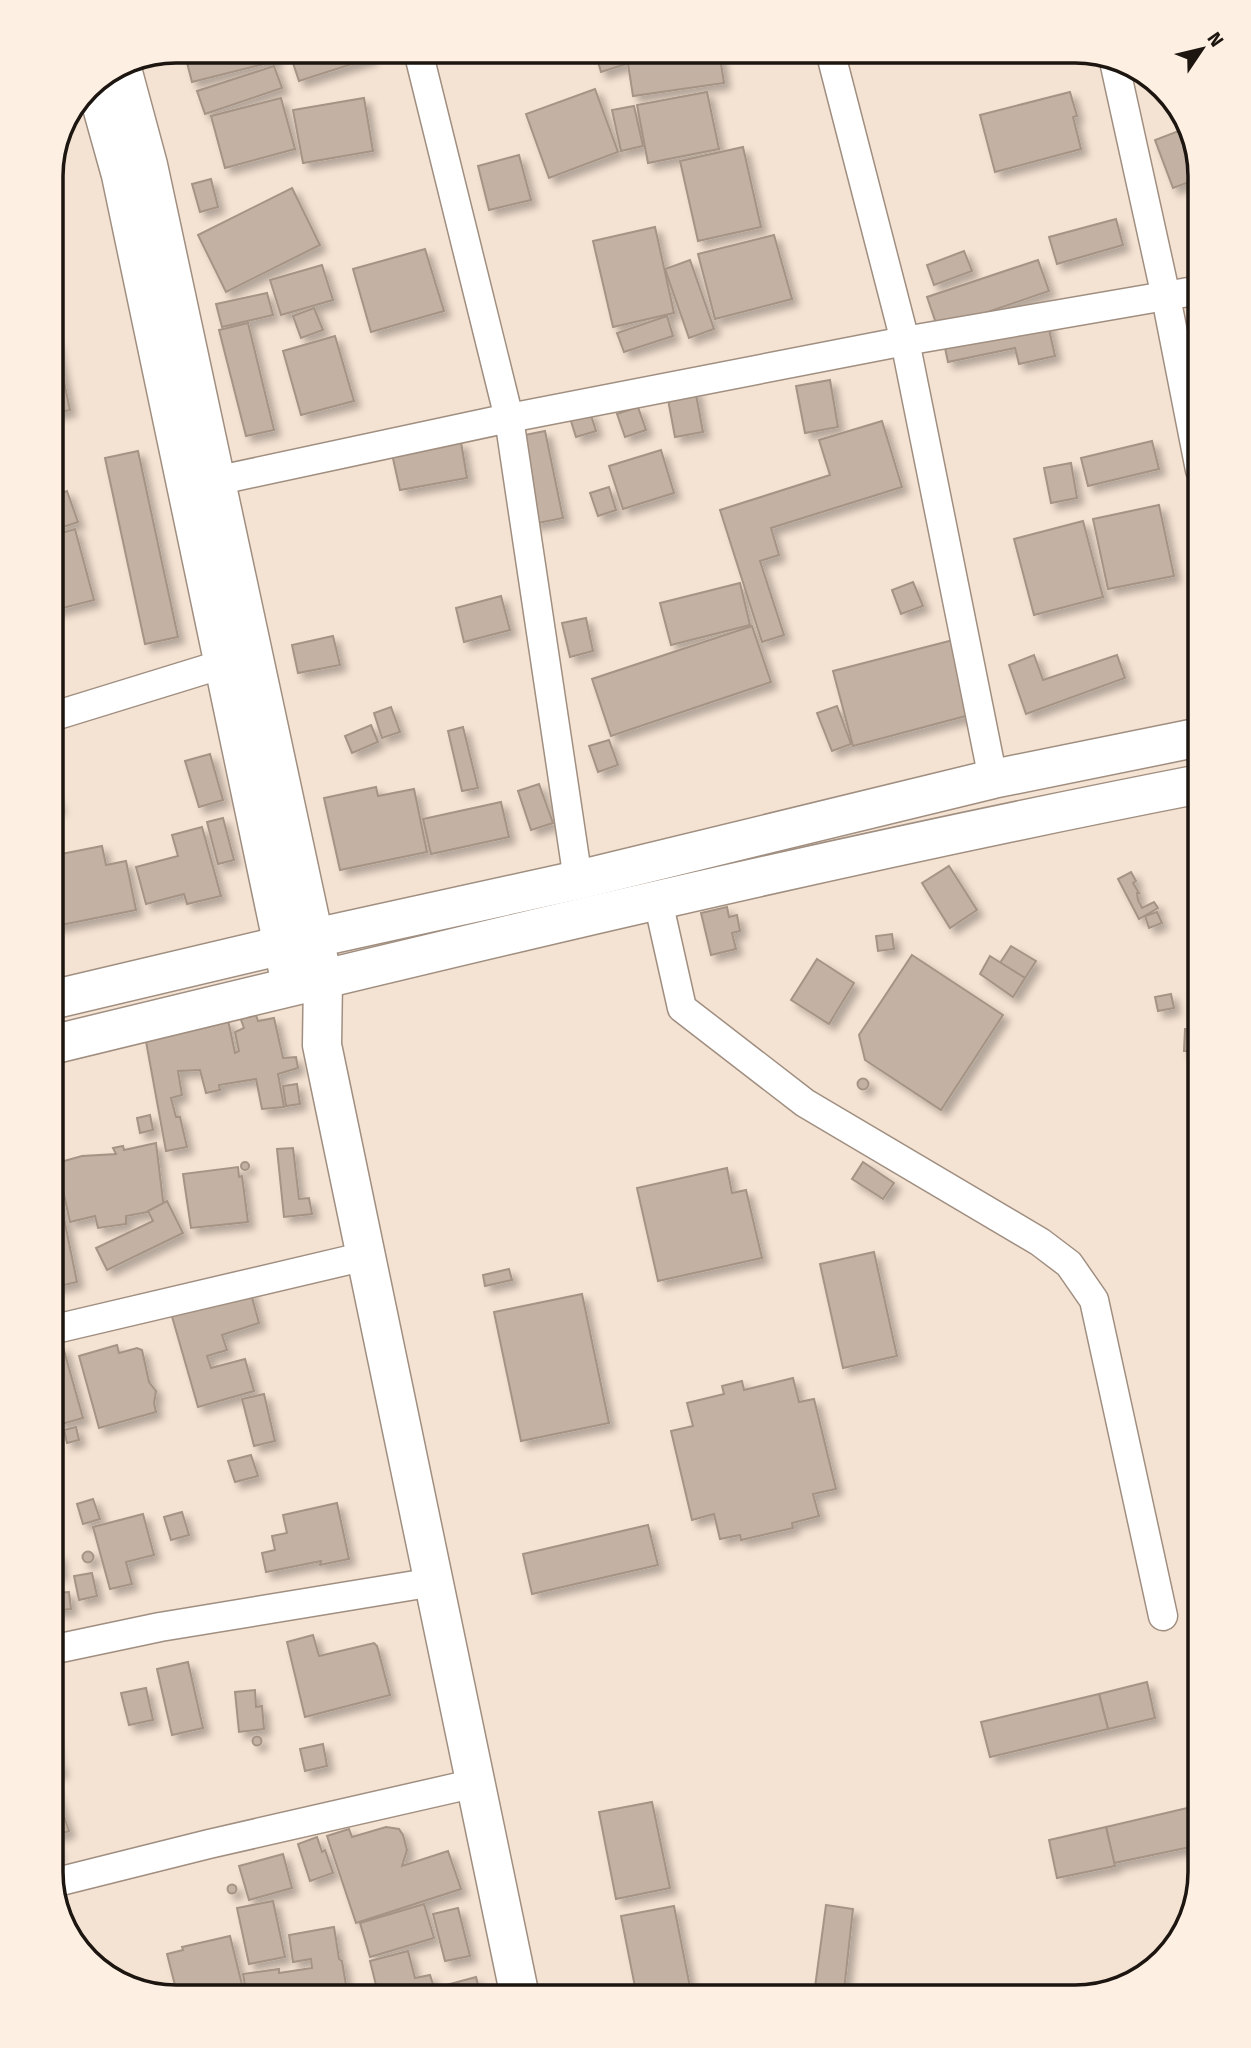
<svg xmlns="http://www.w3.org/2000/svg" width="1251" height="2048" viewBox="0 0 1251 2048" font-family="'Fira Sans',sans-serif">
<style>
.building{fill:#c3b2a3;stroke:#a59485;stroke-width:2;filter:url(#shadow)}
.lines{fill:none;stroke-linecap:round;stroke-linejoin:round}
.street-casing{stroke:#a08f81;stroke-width:31}
.secondary-casing{stroke:#a08f81;stroke-width:41}
.street{stroke:#fff;stroke-width:28}
.secondary{stroke:#fff;stroke-width:38}
.rim{fill:none;stroke:#1c1510;stroke-width:3.5}
</style>
<defs>
<filter id="shadow"><feDropShadow dx="6" dy="6" stdDeviation="3.5" flood-color="#0004"/></filter>
</defs>
<rect width="100%" height="100%" fill="#f4e2d2"/>
<g class="building">
<polygon points="184,51 273,51 276,61 192,82"/>
<polygon points="289,51 368,51 371,58 299,81"/>
<polygon points="595,51 621,51 626,64 601,72"/>
<polygon points="626,51 719,51 724,83 633,96"/>
<polygon points="274,66 282,88 205,114 197,91"/>
<polygon points="595,89 618,152 549,178 526,114"/>
<polygon points="707,92 719,149 648,163 637,105"/>
<polygon points="1070,92 1077,116 1073,117 1081,149 995,172 980,115"/>
<polygon points="281,98 295,149 225,168 211,116"/>
<polygon points="364,98 373,151 303,163 293,110"/>
<polygon points="634,106 643,146 621,151 612,110"/>
<polygon points="1189,127 1200,178 1173,188 1155,140"/>
<polygon points="743,147 761,227 698,241 680,161"/>
<polygon points="519,155 531,200 489,210 478,166"/>
<polygon points="211,179 218,207 200,212 192,184"/>
<polygon points="292,188 320,245 226,292 198,235"/>
<polygon points="1116,219 1123,245 1057,264 1049,237"/>
<polygon points="655,227 674,313 613,327 593,241"/>
<polygon points="774,235 792,299 715,319 698,254"/>
<polygon points="425,249 444,311 371,332 353,269"/>
<polygon points="964,251 972,271 934,285 927,265"/>
<polygon points="690,260 714,329 689,338 665,269"/>
<polygon points="1038,260 1049,291 938,329 927,297"/>
<polygon points="322,265 333,300 281,315 270,280"/>
<polygon points="1200,292 1200,319 1193,320 1188,294"/>
<polygon points="267,293 273,315 222,327 216,304"/>
<polygon points="1044,307 1055,356 1019,364 1015,348 948,362 941,329"/>
<polygon points="314,308 323,330 301,338 293,316"/>
<polygon points="667,316 673,336 624,352 617,333"/>
<polygon points="248,323 274,430 246,436 219,330"/>
<polygon points="335,336 354,401 301,415 283,351"/>
<polygon points="55,340 70,410 51,414 51,341"/>
<polygon points="830,380 838,427 805,433 796,386"/>
<polygon points="695,389 703,432 675,437 667,394"/>
<polygon points="638,407 646,430 625,437 617,414"/>
<polygon points="590,412 596,431 576,437 570,418"/>
<polygon points="882,421 902,487 771,528 779,555 760,561 784,635 762,642 720,510 830,475 819,440"/>
<polygon points="545,431 563,518 533,524 515,437"/>
<polygon points="1152,441 1159,469 1088,486 1081,458"/>
<polygon points="461,442 467,478 400,490 392,454"/>
<polygon points="661,450 674,493 623,509 609,466"/>
<polygon points="138,451 178,637 145,644 105,458"/>
<polygon points="1071,463 1077,498 1051,503 1044,468"/>
<polygon points="609,487 616,510 598,516 590,493"/>
<polygon points="67,491 78,522 51,531 51,497"/>
<polygon points="1159,505 1174,576 1108,589 1093,519"/>
<polygon points="1083,521 1103,597 1034,615 1014,539"/>
<polygon points="75,529 94,600 51,611 51,536"/>
<polygon points="913,582 923,606 901,614 892,590"/>
<polygon points="740,583 750,625 671,645 660,603"/>
<polygon points="501,596 510,630 464,642 456,608"/>
<polygon points="586,618 593,651 570,657 562,623"/>
<polygon points="752,626 771,682 611,736 592,679"/>
<polygon points="333,636 340,665 298,673 292,645"/>
<polygon points="957,639 977,713 853,746 833,671"/>
<polygon points="1034,655 1043,680 1117,655 1125,678 1026,714 1009,665"/>
<polygon points="837,706 851,744 832,751 817,713"/>
<polygon points="391,707 400,732 382,738 374,713"/>
<polygon points="371,725 378,742 352,753 345,736"/>
<polygon points="463,727 478,788 462,791 448,731"/>
<polygon points="609,740 618,765 598,772 589,746"/>
<polygon points="210,754 223,800 199,807 185,761"/>
<polygon points="539,784 553,823 531,830 518,791"/>
<polygon points="376,787 378,796 414,789 427,852 340,870 324,798"/>
<polygon points="51,789 59,807 51,811"/>
<polygon points="501,802 509,837 431,854 423,819"/>
<polygon points="223,818 234,860 218,864 207,822"/>
<polygon points="202,827 221,896 187,904 184,894 146,904 136,867 178,856 172,835"/>
<polygon points="102,846 106,865 126,861 136,910 51,927 51,856"/>
<polygon points="949,866 977,910 950,928 922,883"/>
<polygon points="1131,872 1136,881 1133,883 1139,893 1137,893 1138,900 1142,908 1154,902 1158,908 1139,919 1118,879"/>
<polygon points="727,907 729,917 737,915 740,931 732,933 736,949 711,955 701,913"/>
<polygon points="1157,912 1162,923 1149,928 1145,916"/>
<polygon points="892,934 894,949 878,951 876,936"/>
<polygon points="1011,946 1036,961 1025,978 1000,963"/>
<polygon points="912,955 1003,1015 941,1110 865,1060 859,1035"/>
<polygon points="990,956 1025,978 1013,997 980,974"/>
<polygon points="817,959 854,983 829,1024 791,1000"/>
<polygon points="1171,994 1174,1008 1158,1011 1155,997"/>
<polygon points="256,1015 258,1021 274,1018 283,1058 296,1057 298,1068 278,1074 284,1107 262,1109 256,1079 219,1085 220,1090 206,1093 200,1070 178,1071 182,1095 171,1098 176,1117 180,1117 187,1147 166,1151 145,1036 228,1020 235,1053 239,1051 235,1032 244,1028 240,1017"/>
<polygon points="1185,1029 1200,1030 1200,1051 1184,1051"/>
<circle cx="863" cy="1084" r="5.5"/>
<polygon points="297,1084 300,1104 286,1106 283,1086"/>
<polygon points="150,1115 153,1130 140,1133 137,1118"/>
<polygon points="156,1143 164,1209 126,1216 126,1224 98,1228 95,1216 70,1222 57,1163 82,1156 116,1154 113,1148 123,1146 124,1150"/>
<polygon points="293,1148 299,1199 309,1198 312,1214 284,1217 277,1149"/>
<polygon points="51,1155 77,1282 51,1288"/>
<circle cx="245" cy="1166" r="4"/>
<polygon points="863,1162 894,1183 883,1199 852,1179"/>
<polygon points="238,1167 239,1177 242,1176 248,1222 191,1228 183,1174"/>
<polygon points="727,1168 732,1193 746,1190 762,1258 658,1281 637,1188"/>
<polygon points="167,1201 183,1233 107,1270 96,1248 153,1221 148,1211"/>
<polygon points="874,1252 897,1356 843,1368 820,1264"/>
<polygon points="509,1269 512,1280 485,1286 483,1275"/>
<polygon points="250,1290 259,1323 222,1335 227,1350 207,1356 211,1368 245,1359 254,1391 198,1407 171,1313"/>
<polygon points="582,1294 609,1423 521,1441 494,1312"/>
<polygon points="117,1345 119,1353 137,1348 142,1350 149,1382 156,1391 154,1403 156,1412 99,1428 79,1356"/>
<polygon points="63,1347 83,1418 58,1425 51,1399 51,1350"/>
<polygon points="793,1378 799,1402 814,1399 836,1489 813,1494 819,1516 792,1523 793,1528 741,1540 740,1535 720,1539 714,1514 692,1520 671,1431 693,1426 687,1403 724,1394 722,1386 742,1381 744,1390"/>
<polygon points="264,1394 275,1441 254,1446 242,1399"/>
<polygon points="76,1427 79,1440 67,1443 64,1430"/>
<polygon points="251,1455 258,1476 235,1482 228,1461"/>
<polygon points="93,1499 100,1519 83,1524 77,1504"/>
<polygon points="337,1503 349,1559 320,1565 321,1561 266,1572 262,1553 275,1550 272,1536 287,1533 283,1515"/>
<polygon points="182,1512 189,1535 171,1540 164,1517"/>
<polygon points="143,1514 154,1555 126,1562 132,1584 110,1589 93,1527"/>
<polygon points="648,1525 658,1565 532,1594 523,1554"/>
<circle cx="88" cy="1557" r="5.5"/>
<polygon points="59,1554 61,1574 51,1574 51,1555"/>
<polygon points="92,1573 97,1596 79,1600 74,1576"/>
<polygon points="69,1592 71,1609 51,1611 51,1593"/>
<polygon points="313,1635 319,1656 374,1643 377,1646 390,1695 305,1717 287,1642"/>
<polygon points="188,1662 203,1728 172,1735 157,1669"/>
<polygon points="1147,1682 1155,1718 1108,1729 1099,1694"/>
<polygon points="1200,1682 1200,1702 1196,1683"/>
<polygon points="146,1688 153,1720 129,1725 121,1693"/>
<polygon points="255,1690 256,1707 262,1706 264,1729 239,1732 235,1692"/>
<polygon points="1099,1694 1108,1729 990,1757 981,1722"/>
<polygon points="51,1730 57,1757 51,1758"/>
<circle cx="257" cy="1741" r="4.5"/>
<polygon points="323,1744 327,1766 305,1771 300,1749"/>
<polygon points="59,1761 61,1772 51,1774 51,1763"/>
<polygon points="52,1781 69,1831 51,1837 51,1782"/>
<polygon points="652,1802 670,1888 616,1899 599,1812"/>
<polygon points="1200,1805 1200,1845 1114,1863 1106,1827"/>
<polygon points="386,1827 399,1829 403,1835 407,1850 402,1866 448,1851 461,1889 356,1923 327,1836 349,1829 352,1837"/>
<polygon points="1106,1827 1115,1866 1057,1878 1049,1840"/>
<polygon points="53,1837 58,1856 51,1858 51,1838"/>
<polygon points="317,1837 322,1852 325,1850 333,1873 310,1881 298,1844"/>
<polygon points="283,1854 292,1888 249,1900 239,1866"/>
<circle cx="232" cy="1889" r="4.5"/>
<polygon points="273,1901 285,1957 249,1964 237,1908"/>
<polygon points="424,1904 434,1938 370,1957 360,1923"/>
<polygon points="826,1905 853,1909 844,1990 815,1987"/>
<polygon points="674,1906 691,1992 667,1997 637,1997 621,1916"/>
<polygon points="458,1908 470,1956 445,1961 433,1914"/>
<polygon points="334,1927 339,1959 342,1961 348,1997 247,1997 243,1974 279,1969 279,1973 312,1968 311,1959 293,1962 289,1935"/>
<polygon points="230,1936 245,1997 178,1997 167,1954 183,1950 182,1947"/>
<polygon points="408,1951 415,1978 430,1975 437,1997 379,1997 370,1961"/>
<polygon points="476,1977 481,1995 441,1997 439,1987"/>
<polygon points="763,1986 766,1997 720,1997"/>
<polygon points="788,1989 790,1997 772,1997 772,1994"/>
</g>
<g class="lines">
<g class="street-casing">
<g id="street">
<polyline points="418,51 509,418 578,880"/>
<polyline points="830,51 905,341 993,779"/>
<polyline points="1114,61 1166,297 1200,470"/>
<polyline points="215,481 509,418 905,341 1200,290"/>
<polyline points="51,717 223,664"/>
<polyline points="658,901 682,1008 805,1103 1040,1242 1069,1264 1094,1300 1163,1616"/>
<polyline points="51,1330 366,1256"/>
<polyline points="51,1650 160,1627 434,1582"/>
<polyline points="53,1883 209,1844 476,1783"/>
</g>
</g>
<g class="secondary-casing">
<g id="secondary">
<polyline points="121,65 148,165 314,938 323,979 322,1045 520,1997"/>
<polyline points="95,82 121,175 288,970"/>
<polyline points="51,1000 296,942 578,880 993,779 1200,737"/>
<path d="M51,1045C433,952 815,859 1200,784"/>
</g>
</g>
<use href="#street" class="street"/>
<use href="#secondary" class="secondary"/>
</g>
<path d="M0 0H1251V2048H0ZM176 63H1075A113 113 0 0 1 1188 176V1872A113 113 0 0 1 1075 1985H176A113 113 0 0 1 63 1872V176A113 113 0 0 1 176 63Z" fill="#feefe3" fill-rule="evenodd"/>
<path class="rim" d="M176 63H1075A113 113 0 0 1 1188 176V1872A113 113 0 0 1 1075 1985H176A113 113 0 0 1 63 1872V176A113 113 0 0 1 176 63Z"/>
<g transform="translate(1202 49) rotate(55)" stroke="#feefe3" stroke-width="5" paint-order="stroke">
<path d="M0-5L12 26L0 18L-12 26Z" fill="#1c1510"/>
<text y="-10" font-size="19" font-weight="bold" text-anchor="middle" fill="#1c1510">N</text>
</g>
</svg>
